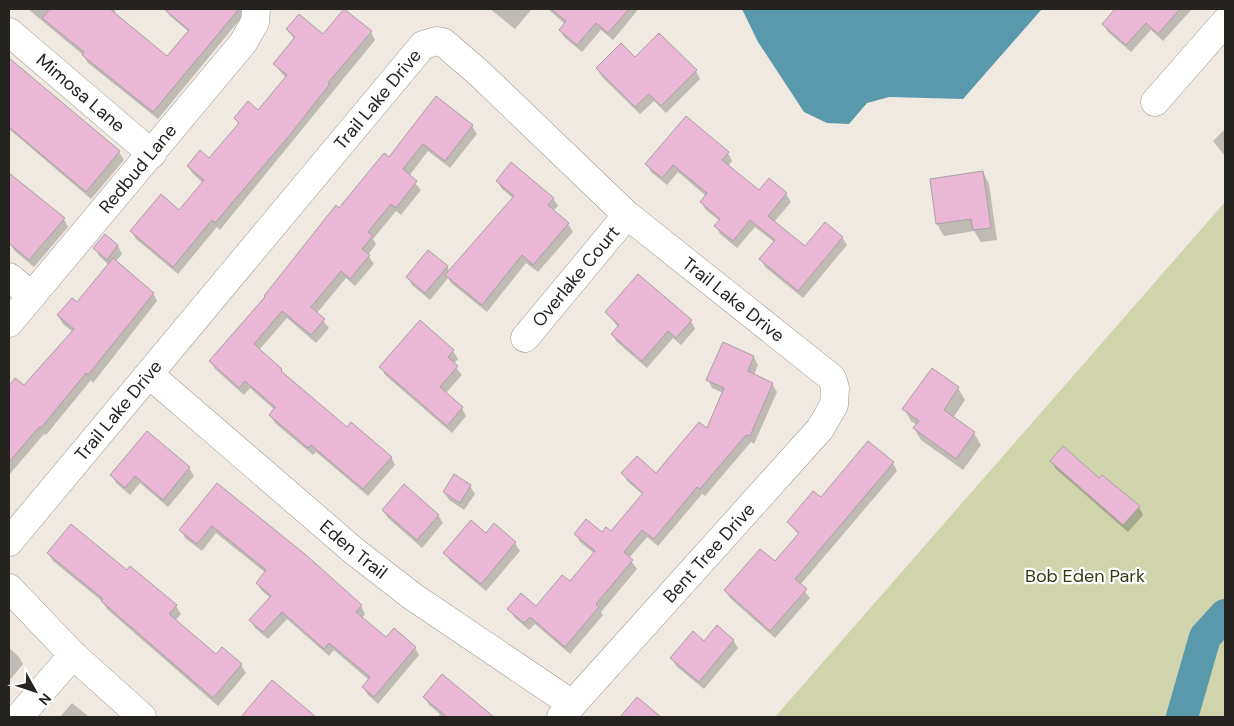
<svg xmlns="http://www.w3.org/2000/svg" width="1234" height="726" viewBox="0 0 1234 726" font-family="'DM Sans',sans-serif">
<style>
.green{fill:#cfd4ad}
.water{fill:#5a99ac}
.shadow{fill:#0003}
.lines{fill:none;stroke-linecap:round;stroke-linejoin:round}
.river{stroke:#5a99ac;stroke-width:32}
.building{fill:#eab7d5;stroke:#a9a0a5}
.minor-casing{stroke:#9c9790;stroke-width:29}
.minor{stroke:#fff;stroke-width:28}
.labels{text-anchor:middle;stroke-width:4.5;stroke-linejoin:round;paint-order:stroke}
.street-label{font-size:18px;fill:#252320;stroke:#fff}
.park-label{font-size:18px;fill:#353910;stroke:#fff}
</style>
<rect width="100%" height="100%" fill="#efe9e1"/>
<polygon class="green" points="1225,202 1225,717 775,717"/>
<polygon class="water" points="742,9 1042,9 963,99 889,97 867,103 849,124 827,123 804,112 758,42"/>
<g class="shadow">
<polygon points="28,9 114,9 117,16 167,58 189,32 170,16 165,9 244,9 246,12 158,119 88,63 83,55"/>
<polygon points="490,9 532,9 515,29"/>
<polygon points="548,9 636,9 637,11 613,40 601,30 582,52 565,38 560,30 565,24"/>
<polygon points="1117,9 1192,9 1163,41 1151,30 1131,52 1108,32 1103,24"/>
<polygon points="287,29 323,36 371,32 375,40 220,230 217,227 178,274 136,239 131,231 179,212 203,183 193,174 188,166 209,159 239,125 235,118 258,111 286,78 274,64 295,40"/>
<polygon points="9,59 119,152 124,160 91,199 9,129"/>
<polygon points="635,59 696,71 700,79 666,113 654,101 640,114 602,77 597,69"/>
<polygon points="437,98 472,126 477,134 450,168 428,151 409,176 421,190 401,215 396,211 373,239 376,244 368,255 374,264 355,286 346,278 317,313 329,328 316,343 287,318 259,350 281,369 285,377 347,428 391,457 395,465 368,496 316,452 313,455 275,423 270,415 275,410 250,388 244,395 215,369 210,361 339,209 389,159"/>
<polygon points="1225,129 1225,156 1213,141"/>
<polygon points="728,153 732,161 728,166 759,192 786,194 791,202 774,222 805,248 842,237 847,245 803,298 765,267 761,259 774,242 755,227 737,248 720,234 716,226 720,221 706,210 701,202 706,196 678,172 667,185 651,172 647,164"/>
<polygon points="983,172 989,184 997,240 981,242 974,231 944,236 937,224"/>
<polygon points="9,174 64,219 68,227 34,267 15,251 9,243"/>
<polygon points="497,181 553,198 558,206 553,211 568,224 573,232 538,272 526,263 487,312 451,283 448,278 430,300 412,285 408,277 447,266 449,271 513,198 502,189"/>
<polygon points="105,236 118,246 122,254 115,262 153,293 157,301 93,383 91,380 46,435 44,434 9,475 9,388 16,380 24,387 73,332 63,324 58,316 77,303 109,265 99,256 95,248"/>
<polygon points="606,312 691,321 695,329 681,345 673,338 647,368 617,342 612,334 618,327"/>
<polygon points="453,351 458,359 453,364 462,375 445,394 462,408 466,416 452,433 385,375 381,367"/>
<polygon points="754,357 758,365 754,375 772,384 777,392 754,444 751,442 705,496 702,494 658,546 647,537 629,558 637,569 601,612 603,615 570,654 535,624 529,630 514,617 509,609 536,608 570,583 595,554 580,542 576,534 611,533 643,495 627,481 623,473 656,475 707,430 723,393 712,388 708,380"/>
<polygon points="932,370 958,388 965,400 953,418 974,433 981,445 963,470 921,440 914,428 917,425 911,421 904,409"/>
<polygon points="148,433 189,468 194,476 168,507 140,483 130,495 116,483 112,475"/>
<polygon points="1051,461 1099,480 1139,507 1143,515 1128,532 1056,469"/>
<polygon points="893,463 897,471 800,585 810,598 775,638 730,598 725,590 775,563 799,535 788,522 821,499"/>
<polygon points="218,485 361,606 365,614 362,618 386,639 415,648 419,655 378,704 368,695 363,687 369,680 334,650 329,656 287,619 268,639 255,628 250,620 271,598 262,591 257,583 266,573 216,533 202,551 185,538 181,530"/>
<polygon points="470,486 475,494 464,510 449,500 444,492"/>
<polygon points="383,510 438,515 443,523 422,548 388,518"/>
<polygon points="486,534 515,543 520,551 486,591 450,561 445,553"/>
<polygon points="48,553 127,572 176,606 181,614 175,621 216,655 222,649 241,665 246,673 218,706 107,609 103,602 53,561"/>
<polygon points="733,640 738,648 704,689 676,666 672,658 704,642"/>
<polygon points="9,648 18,656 23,664 9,681"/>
<polygon points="442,676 492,717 438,717 440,714 429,705 425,697"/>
<polygon points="272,682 306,711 310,717 243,717"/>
<polygon points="72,703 89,717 60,717"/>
</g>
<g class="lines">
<polyline class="river" points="1182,717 1205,637 1225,615"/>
</g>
<g class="building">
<polygon points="50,9 110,9 167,56 189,30 164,9 239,9 153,112 82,55 84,52 42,18"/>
<polygon points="344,9 372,31 328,83 330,84 289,136 215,223 212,220 173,267 130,231 161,194 179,210 204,180 187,166 200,150 209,158 239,123 234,118 248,101 258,110 287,75 273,64 295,37 286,29 299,14 323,34"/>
<polygon points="551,9 629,9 608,33 596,23 577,45 559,30 566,21"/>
<polygon points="1115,9 1180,9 1158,34 1146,23 1126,45 1102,24"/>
<polygon points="659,33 697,70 661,106 649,94 635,107 596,68 621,43 635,57"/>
<polygon points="9,58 120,151 86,192 9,127"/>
<polygon points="436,96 473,125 445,161 423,144 403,169 417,181 396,208 391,204 368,232 373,236 362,249 370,255 350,279 341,271 311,307 325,319 311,335 282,311 254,344 282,369 281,371 347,427 351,422 392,457 363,489 311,445 308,448 269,415 275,407 245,381 239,388 209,361 265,297 264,296 336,205 339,208 384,153 389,157"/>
<polygon points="686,116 729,152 722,160 759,190 769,178 787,193 768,216 805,246 825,222 843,237 798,291 759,259 775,240 750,220 733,241 714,226 720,219 700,202 707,193 673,165 662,178 645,164"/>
<polygon points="511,162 554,198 548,205 569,223 533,265 522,255 482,305 445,275 514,196 496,181"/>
<polygon points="983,171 991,228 973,230 971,219 936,224 930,179"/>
<polygon points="9,173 65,218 29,260 9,243"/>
<polygon points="105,234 118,245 107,260 93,248"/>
<polygon points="428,250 448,266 425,293 406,277"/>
<polygon points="113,258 154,293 88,375 86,373 41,428 39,427 9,462 9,386 15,378 24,385 74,329 57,315 72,298 77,302"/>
<polygon points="638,274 692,320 676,338 668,331 642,361 611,334 619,325 605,312"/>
<polygon points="420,320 454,350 448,357 458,366 440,387 463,407 447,426 379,367"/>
<polygon points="723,342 754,356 748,371 773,383 750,436 746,435 700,489 697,487 654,539 642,530 624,552 633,560 596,604 599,607 565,647 530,617 524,623 507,609 521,593 536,606 562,575 570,581 595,551 574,534 586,519 602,532 606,527 611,531 643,493 621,473 637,456 656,473 699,422 707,428 724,388 706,380"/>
<polygon points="932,368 959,387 944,410 975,432 956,459 913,428 919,421 902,409"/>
<polygon points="147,431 190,467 163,500 135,476 125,488 110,475"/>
<polygon points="868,441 894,462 795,579 807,589 770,631 724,590 760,549 775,561 799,533 787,522 813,491 821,497"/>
<polygon points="1063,446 1099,478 1102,475 1140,506 1123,525 1050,461"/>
<polygon points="454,474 471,485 460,503 443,492"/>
<polygon points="217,483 306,555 362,605 356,612 386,637 394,628 416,647 374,697 362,687 370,677 329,643 324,649 282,612 263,632 249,620 271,596 256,583 266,570 212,526 197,544 179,530"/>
<polygon points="404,484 439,515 417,540 382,510"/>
<polygon points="471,520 486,533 494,523 516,542 481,584 443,553"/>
<polygon points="71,524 127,570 130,566 177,605 169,614 216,654 222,647 242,664 213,698 101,601 103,599 47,553"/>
<polygon points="717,625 734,640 699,682 670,658 693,631 704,641"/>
<polygon points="442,674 494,717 447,717 423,697"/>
<polygon points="272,680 316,717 241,717"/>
<polygon points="637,697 661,717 620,717"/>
</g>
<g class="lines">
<g class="minor-casing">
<g id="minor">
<path id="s1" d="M9,32L152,154"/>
<polyline points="1155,102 1225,22"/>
<polyline points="9,277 32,296"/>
<path id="s2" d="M9,323L243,43L255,22L256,9"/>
<path id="s3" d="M525,338L627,215"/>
<path id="s4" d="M150,375L354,551L412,596L572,704"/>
<path id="s5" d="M9,542L423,45L437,41L443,42L480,74L627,215L832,378L835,388L834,405L820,429L561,717"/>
<polyline points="9,588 73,655 142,717"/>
<polyline points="19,717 73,655"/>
</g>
</g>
<use href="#minor" class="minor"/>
</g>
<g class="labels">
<g class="street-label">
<text dy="6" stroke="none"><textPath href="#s1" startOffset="94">Mimosa Lane</textPath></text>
<text dy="6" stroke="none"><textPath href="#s5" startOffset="576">Trail Lake Drive</textPath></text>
<text dy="6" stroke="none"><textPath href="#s2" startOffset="201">Redbud Lane</textPath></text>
<text dy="6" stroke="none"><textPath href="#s3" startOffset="80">Overlake Court</textPath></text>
<text dy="6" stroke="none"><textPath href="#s5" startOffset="1056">Trail Lake Drive</textPath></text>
<text dy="6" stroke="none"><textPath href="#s5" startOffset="171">Trail Lake Drive</textPath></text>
<text dy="6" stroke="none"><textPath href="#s4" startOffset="268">Eden Trail</textPath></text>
<text transform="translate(709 553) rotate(-48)" y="6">Bent Tree Drive</text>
</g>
<g class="park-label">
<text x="1085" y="582">Bob Eden Park</text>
</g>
</g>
<rect width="1234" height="726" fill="none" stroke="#252320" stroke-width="20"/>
<g transform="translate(35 691) rotate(130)" stroke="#ffffff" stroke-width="4" paint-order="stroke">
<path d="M0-4L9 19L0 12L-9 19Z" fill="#252320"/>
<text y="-8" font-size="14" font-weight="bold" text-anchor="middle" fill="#252320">N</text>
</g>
</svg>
